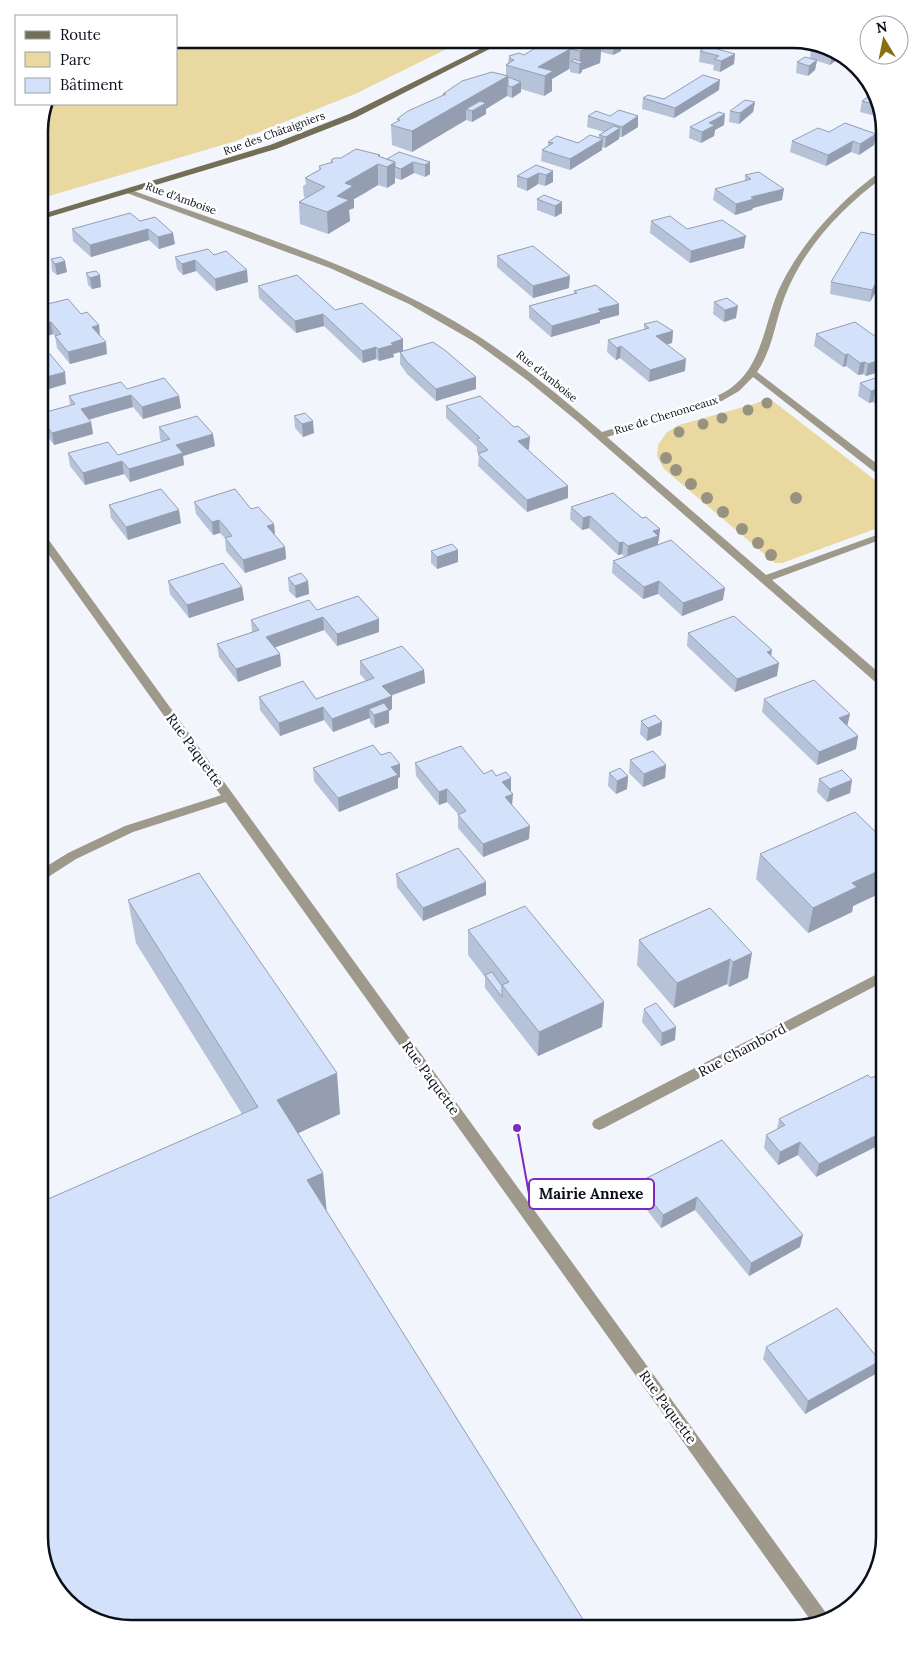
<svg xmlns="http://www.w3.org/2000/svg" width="924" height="1668" viewBox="0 0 924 1668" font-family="Lora,serif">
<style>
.green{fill:#e9d89f}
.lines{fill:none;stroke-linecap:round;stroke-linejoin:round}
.lane{fill:#9e998a;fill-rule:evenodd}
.street{fill:#9e998a;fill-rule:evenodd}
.secondary{fill:#746e58;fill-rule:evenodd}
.tree{fill:#979380}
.wall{fill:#b6c2d8}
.shaded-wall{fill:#949eb0}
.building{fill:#d4e1fb;stroke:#949eb0}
.labels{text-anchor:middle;stroke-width:5;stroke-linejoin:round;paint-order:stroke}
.far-street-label{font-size:11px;fill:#0a0f1a;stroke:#fff}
.street-label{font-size:14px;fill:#0a0f1a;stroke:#fff}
.rim{fill:none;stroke:#0a0f1a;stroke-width:2.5}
.leader{fill:none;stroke:#7b2cbf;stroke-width:2}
.callout-dot{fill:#7b2cbf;stroke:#fff;stroke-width:2}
.callout{fill:#fff;stroke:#7b2cbf;stroke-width:2}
.callout-label{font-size:15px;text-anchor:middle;font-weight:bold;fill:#0a0f1a}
</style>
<rect width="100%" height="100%" fill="#f2f5fc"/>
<g class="green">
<polygon points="176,39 467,39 355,94 236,141 39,199 39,125 48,104 176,104"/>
<polygon points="769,398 884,487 885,522 883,526 782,563 775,563 664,469 657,456 658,445 667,432 679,425 754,404"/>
</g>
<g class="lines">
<polygon class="lane" points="228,793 234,797 232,800 133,832 76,859 39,883 39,871 68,853 125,826"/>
<g class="street">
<path d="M882,170H885V176C843,206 804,247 785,296C775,321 773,349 757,372L885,470V478L881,477L753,377L739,391L720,402L607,437L766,575L885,532V538L772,580L885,678V688L881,687L577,421L527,380L475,342L409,304L330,268L124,192L131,190C240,229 353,263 454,321C507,352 555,392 602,432C625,425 648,418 671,411C691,405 714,400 731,388C765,363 764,318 782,283C805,238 841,200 882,170Z"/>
<polygon points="39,531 43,532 829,1617 831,1621 829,1622 814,1625 39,541"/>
<polygon points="885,970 885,981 604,1128 599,1130 594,1128 592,1124 594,1120"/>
</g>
<polygon class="secondary" points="500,39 509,39 355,118 276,149 39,220 39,215 270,145 349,114"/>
</g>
<g class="tree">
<circle cx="767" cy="403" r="5.5"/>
<circle cx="748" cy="410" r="5.5"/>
<circle cx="722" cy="418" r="5.5"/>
<circle cx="703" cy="424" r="5.5"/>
<circle cx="679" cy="432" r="5.5"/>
<circle cx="666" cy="458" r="6"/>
<circle cx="676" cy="470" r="6"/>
<circle cx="691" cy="484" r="6"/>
<circle cx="707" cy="498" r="6"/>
<circle cx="796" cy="498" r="6"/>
<circle cx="723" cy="512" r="6"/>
<circle cx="742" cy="529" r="6"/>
<circle cx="758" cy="543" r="6"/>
<circle cx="771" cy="555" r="6"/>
</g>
<g class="wall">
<polygon points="547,39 626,39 626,42 621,45 621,51 613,55 601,52 600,63 582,70 582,72 579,74 570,72 570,69 569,69 552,79 552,91 544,96 521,89 521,92 512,98 507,96 486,109 486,114 472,122 466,120 412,152 392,145 391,125 398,121 397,119 443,95 443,94 506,75 506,65 508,63 509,56 524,55 534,49 534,45 543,44 547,42"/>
<polygon points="734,39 774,39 760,48 734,40"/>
<polygon points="817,45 839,58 830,65 817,61 815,70 808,76 796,73 797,62 810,58 811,49"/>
<polygon points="707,46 734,64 720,72 713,70 714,65 699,62 700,51"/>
<polygon points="719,90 674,118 642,109 643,98 664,99"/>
<polygon points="878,95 883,118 860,112 862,101"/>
<polygon points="755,102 753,112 739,124 729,122 730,111"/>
<polygon points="588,116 638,116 638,127 622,137 619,137 619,139 605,148 602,147 602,150 570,170 541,161 542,150 548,146 548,142 578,143 599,138 599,135 604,132 587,127"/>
<polygon points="724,125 715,130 714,136 701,143 689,138 690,127"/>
<polygon points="829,132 876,134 874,145 859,155 851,152 826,166 790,152 792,141"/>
<polygon points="380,155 380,157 387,159 430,162 430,174 425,177 414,173 401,180 395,178 395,183 387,188 378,185 362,195 354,199 354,208 349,210 350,221 328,234 300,224 299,202 306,198 304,197 303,186 306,184 305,178 319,170 319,166 331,163 331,160"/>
<polygon points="536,165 553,182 545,186 538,184 527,191 517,187 517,176"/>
<polygon points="745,175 782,200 753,208 752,210 735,215 713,200 715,189 745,181"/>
<polygon points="544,195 562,213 555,217 537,210 537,199"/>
<polygon points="140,221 175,244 159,249 149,240 91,257 73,241 72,229"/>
<polygon points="651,221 687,229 744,248 690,263 650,233"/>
<polygon points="885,237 885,275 870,302 830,294 831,282"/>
<polygon points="214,255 248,282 216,291 196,271 183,275 177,269 175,257"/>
<polygon points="497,256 569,288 533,298 497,267"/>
<polygon points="51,259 67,272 57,275 52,271"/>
<polygon points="86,273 101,287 92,289 88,285"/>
<polygon points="258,286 335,310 403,339 403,351 476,389 436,401 407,374 400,364 400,352 393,354 394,357 379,361 376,359 363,363 324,326 296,333 259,298"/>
<polygon points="574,291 619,315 600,320 600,323 551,337 529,318 529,306 574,294"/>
<polygon points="714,302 736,318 724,322 713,314"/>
<polygon points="39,306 81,314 99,325 100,336 107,354 70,364 57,348 55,336 53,334 47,336 39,326"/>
<polygon points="644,324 673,331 672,343 667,344 685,371 649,382 620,358 616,360 607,352 608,340 644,330"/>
<polygon points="816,334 876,337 885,334 885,370 866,376 863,374 858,375 846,366 843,367 814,346"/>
<polygon points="885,375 885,411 873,402 869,403 858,396 860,383"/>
<polygon points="127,389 179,396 181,408 143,419 133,407 108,414 89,420 91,422 93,434 54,445 40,427 39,414 70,405 69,396"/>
<polygon points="446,406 514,427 529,449 528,450 568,498 527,512 478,466 479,454 477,452 477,447 446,418"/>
<polygon points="294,416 314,433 303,437 295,428"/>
<polygon points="159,427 215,446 183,456 184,465 130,482 124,474 85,485 70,466 68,453 118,455 162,442 160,439"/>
<polygon points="194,502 251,509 274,524 275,535 285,547 286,559 245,573 226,551 225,538 220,533 213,535 196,514"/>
<polygon points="109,505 181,523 128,540 111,518"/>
<polygon points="571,507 642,518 660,529 659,541 658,542 657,545 723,600 682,616 658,594 643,599 612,573 613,561 624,557 622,554 618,555 589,528 582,530 570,519"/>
<polygon points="458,550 458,562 437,569 431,563 431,551"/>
<polygon points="288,578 308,581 309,594 296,598 289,591"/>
<polygon points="168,581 242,587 244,600 189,618 170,594"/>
<polygon points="317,610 379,619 379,632 337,646 324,630 275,647 280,654 281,666 238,682 219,657 217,644 252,632 251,620"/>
<polygon points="688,633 771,656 777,676 735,692 687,646"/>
<polygon points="360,661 424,670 425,683 391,696 392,696 392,709 389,711 389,723 375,728 370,722 370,718 333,732 324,720 280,736 260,710 259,697 316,699 366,681 360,674"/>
<polygon points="764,699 848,726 858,736 856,749 817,765 762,712"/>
<polygon points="641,721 662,722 661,735 647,741 640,734"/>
<polygon points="630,760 666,765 665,778 643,787 629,773"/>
<polygon points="415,763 484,774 511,791 510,792 512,806 529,839 483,857 458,828 458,815 457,813 447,802 439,805 416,776"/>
<polygon points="313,768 400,777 398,778 398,788 339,812 314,781"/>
<polygon points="609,773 628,776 627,789 616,794 608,786"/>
<polygon points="819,779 852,780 850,793 827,802 817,792"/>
<polygon points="885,785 885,811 875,801 878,788"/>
<polygon points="885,841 885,891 853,906 852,912 808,933 756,879 760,854"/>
<polygon points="396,874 486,895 423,921 397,887"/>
<polygon points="128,900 340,1114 298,1133 323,1173 326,1211 242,1114 136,943"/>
<polygon points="710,908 748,978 729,987 727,984 674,1008 637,965 639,940"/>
<polygon points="468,930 604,1002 602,1027 538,1056 485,988 485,977 468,955"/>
<polygon points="644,1009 675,1040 661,1046 642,1022"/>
<polygon points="885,1072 885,1142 816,1177 798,1155 778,1165 764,1148 766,1135 777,1129 779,1119 871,1078"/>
<polygon points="722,1140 800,1247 749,1276 695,1210 661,1228 636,1196 637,1183"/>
<polygon points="766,1347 880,1361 877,1373 805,1414 763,1359"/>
</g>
<g class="shaded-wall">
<polygon points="592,39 602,39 600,63 582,70 582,72 579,74 580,51"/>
<polygon points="614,39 626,39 626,42 621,45 621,51 613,55"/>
<polygon points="761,39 774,39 760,48"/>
<polygon points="570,49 569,69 552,79 552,91 544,96 545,76 538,67"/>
<polygon points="836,51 840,53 839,58 830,65 832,54"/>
<polygon points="735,54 734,64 720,72 721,61"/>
<polygon points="817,60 815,70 808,76 809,66"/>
<polygon points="508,76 507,96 486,109 486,114 472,122 472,111 466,109 466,120 412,152 412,131"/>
<polygon points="720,80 719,90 674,118 675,108"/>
<polygon points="521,82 521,92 512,98 512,87"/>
<polygon points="755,102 753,112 739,124 740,113"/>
<polygon points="725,114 724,125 715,130 714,136 701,143 702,132 709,123"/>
<polygon points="638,116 638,127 622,137 622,127"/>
<polygon points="620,128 619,139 605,148 606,137"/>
<polygon points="876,134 874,145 859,155 860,144"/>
<polygon points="603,139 602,150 570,170 570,159"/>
<polygon points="853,141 851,152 826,166 828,155"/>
<polygon points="395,162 395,183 387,188 387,167"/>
<polygon points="413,162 414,173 401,180 401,169"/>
<polygon points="430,162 430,174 425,177 425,165"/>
<polygon points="378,164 378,185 354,199 354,208 349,210 350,221 328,234 327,212 345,183"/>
<polygon points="553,171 553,182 545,186 546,175"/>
<polygon points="539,173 538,184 527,191 527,179"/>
<polygon points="784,189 782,200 753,208 752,210 735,215 736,204 751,197"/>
<polygon points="562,202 562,213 555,217 555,206"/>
<polygon points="148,229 149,240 91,257 90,245"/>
<polygon points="173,233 175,244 159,249 158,237"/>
<polygon points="746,236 744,248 690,263 691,251"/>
<polygon points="195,260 196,271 183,275 182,264"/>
<polygon points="65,261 67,272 57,275 55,264"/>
<polygon points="885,267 885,275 870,302 872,290"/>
<polygon points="247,270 248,282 216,291 215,279"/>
<polygon points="100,275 101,287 92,289 90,278"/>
<polygon points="570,276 569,288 533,298 533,286"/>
<polygon points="619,304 619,315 600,320 600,323 551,337 552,326 598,309"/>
<polygon points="738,306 736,318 724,322 725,310"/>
<polygon points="323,314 324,326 296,333 295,321"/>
<polygon points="51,322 53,334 47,336 45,324"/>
<polygon points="99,325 100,337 92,327"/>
<polygon points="673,331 672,343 655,348 656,336"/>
<polygon points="403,339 403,351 393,354 394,357 379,361 378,349 391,343"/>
<polygon points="106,342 107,354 70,364 68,352"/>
<polygon points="621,346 620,358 616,360 617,348"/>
<polygon points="376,347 376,359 363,363 362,351"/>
<polygon points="848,354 846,366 843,367 845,355"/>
<polygon points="885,358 885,370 866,376 868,364"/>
<polygon points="686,359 685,371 649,382 650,370"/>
<polygon points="865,362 863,374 858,375 860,363"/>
<polygon points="65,372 66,384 39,392 39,379"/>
<polygon points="476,377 476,389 436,401 436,389"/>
<polygon points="875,390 873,402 869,403 871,391"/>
<polygon points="131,395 133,407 83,421 81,409"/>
<polygon points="179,396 181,408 143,419 142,407"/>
<polygon points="313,421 314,433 303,437 302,424"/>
<polygon points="91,422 93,434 54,445 52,433"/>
<polygon points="213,434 215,446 183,456 184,465 130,482 129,469 176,445"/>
<polygon points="530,437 529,449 518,453 518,441"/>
<polygon points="122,461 124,474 85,485 83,473"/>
<polygon points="568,486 568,498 527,512 527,500"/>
<polygon points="179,510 181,523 128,540 126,527"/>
<polygon points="590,516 589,528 582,530 583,518"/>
<polygon points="219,520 220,533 213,535 212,522"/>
<polygon points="274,524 275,536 267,526"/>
<polygon points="660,529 657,549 627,559 628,546 653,531"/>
<polygon points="623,542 622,554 618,555 619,543"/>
<polygon points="285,547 286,559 245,573 243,560"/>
<polygon points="458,550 458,562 437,569 437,557"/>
<polygon points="308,581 309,594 296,598 295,586"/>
<polygon points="659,581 658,594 643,599 644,587"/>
<polygon points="242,587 244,600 189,618 187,605"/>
<polygon points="725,588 723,600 682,616 683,603"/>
<polygon points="323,617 324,630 268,650 266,637"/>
<polygon points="379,619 379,632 337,646 337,634"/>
<polygon points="772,650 770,663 767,652"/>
<polygon points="280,654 281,666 238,682 236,669"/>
<polygon points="779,663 777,676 735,692 737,679"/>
<polygon points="424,670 425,683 383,698 382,686"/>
<polygon points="392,696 392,709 389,711 389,723 375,728 374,715 369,709 370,718 333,732 332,719"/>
<polygon points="323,707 324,720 280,736 279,723"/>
<polygon points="850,714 847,727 839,718"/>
<polygon points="662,722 661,735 647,741 648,728"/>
<polygon points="858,736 856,749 817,765 819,752"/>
<polygon points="400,764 400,777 398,778 398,788 339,812 338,798 391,767"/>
<polygon points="666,765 665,778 643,787 644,774"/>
<polygon points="628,776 627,789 616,794 617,781"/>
<polygon points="511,778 511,791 502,795 502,782"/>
<polygon points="852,780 850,793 827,802 830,789"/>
<polygon points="447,789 447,802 439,805 439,792"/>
<polygon points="513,794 512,807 505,797"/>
<polygon points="530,826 529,839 483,857 483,844"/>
<polygon points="885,868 885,891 853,906 852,912 808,933 813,908 852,883"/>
<polygon points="486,882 486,895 423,921 423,908"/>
<polygon points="752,953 748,978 729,987 733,962"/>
<polygon points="730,959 727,984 674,1008 677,983"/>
<polygon points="604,1002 602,1027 538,1056 539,1032"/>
<polygon points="676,1027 675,1040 661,1046 662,1033"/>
<polygon points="337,1073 340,1114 281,1141 277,1100"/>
<polygon points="885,1131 885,1142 816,1177 819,1164"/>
<polygon points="800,1142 798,1155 778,1165 780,1152"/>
<polygon points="323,1173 327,1214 307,1180"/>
<polygon points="697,1197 695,1210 661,1228 663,1215"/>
<polygon points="803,1235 800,1247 749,1276 751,1263"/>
<polygon points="880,1361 877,1373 805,1414 808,1401"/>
</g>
<g class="building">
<polygon points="547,39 601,39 600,40 601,43 580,51 570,49 538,67 553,71 545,76 506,65 514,60 510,59 511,58 509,56 519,53 524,55 537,47 534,45 543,44 549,41"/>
<polygon points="817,45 836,51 832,54 811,49"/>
<polygon points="707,46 735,54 721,61 714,59 719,56 700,51"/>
<polygon points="805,57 817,60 809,66 797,62"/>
<polygon points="574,59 583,62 579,64 571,61"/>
<polygon points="492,72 508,76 412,131 391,125 400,120 397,119 408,111 446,94 443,94 462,81"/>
<polygon points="703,75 720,80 675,108 643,98 648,95 664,99"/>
<polygon points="508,77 521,82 512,87 508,86"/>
<polygon points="875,92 878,95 880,106 862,101"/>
<polygon points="745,100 755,102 740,113 730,111"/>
<polygon points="480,101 486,103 472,111 466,109"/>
<polygon points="619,110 638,116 622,127 588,116 596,111 610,116"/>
<polygon points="719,112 725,114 709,123 715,125 702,132 690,127"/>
<polygon points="845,123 876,134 860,144 853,141 828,155 792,141 818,128 829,132"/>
<polygon points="614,126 620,128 606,137 599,135"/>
<polygon points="590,135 603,139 570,159 542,150 553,143 548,142 557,136 578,143"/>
<polygon points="356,149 380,155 378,156 395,162 387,167 378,164 345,183 353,186 337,196 349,200 327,212 299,202 325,187 305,178 321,169 319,166 333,162 331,160 335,158 341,158"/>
<polygon points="399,152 430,162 425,165 413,162 401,169 395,167 395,162 387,159"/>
<polygon points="536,165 553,171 546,175 539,173 527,179 517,176"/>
<polygon points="759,172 784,189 751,197 754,199 736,204 715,189 751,179 745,175"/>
<polygon points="544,195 562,202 555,206 537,199"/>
<polygon points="130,213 140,221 155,217 173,233 158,237 148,229 90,245 72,229"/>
<polygon points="670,216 687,229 722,220 746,236 691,251 651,221"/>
<polygon points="861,232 885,237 885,267 872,290 831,282"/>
<polygon points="533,246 570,276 533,286 497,256"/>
<polygon points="208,249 214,255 226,251 247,270 215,279 195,260 182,264 175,257"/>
<polygon points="61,257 65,261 55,264 51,259"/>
<polygon points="96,271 100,275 90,278 86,273"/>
<polygon points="297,275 335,310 362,303 403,339 391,343 393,345 378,349 376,347 362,351 323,314 295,321 258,286"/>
<polygon points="596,285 619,304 598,309 601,312 552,326 529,306 577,293 574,291"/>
<polygon points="727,298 738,306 725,310 714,302"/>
<polygon points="68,299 81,314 87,312 99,325 92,327 106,342 68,352 55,336 61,334 51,322 45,324 39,317 39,306"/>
<polygon points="657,321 673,331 656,336 686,359 650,370 621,346 617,348 608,340 649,328 644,324"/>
<polygon points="855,322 876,337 885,334 885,358 868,364 865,362 860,363 848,354 845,355 816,334"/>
<polygon points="433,342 446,351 476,377 436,389 407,362 400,352"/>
<polygon points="50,354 65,372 39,379 39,357"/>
<polygon points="885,375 885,397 875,390 871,391 860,383"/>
<polygon points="164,378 179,396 142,407 131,395 81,409 91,422 52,433 39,416 39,414 75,404 69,396 121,382 127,389"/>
<polygon points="480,396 514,427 518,426 530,437 518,441 568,486 527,500 478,454 488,450 477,439 480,438 446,406"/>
<polygon points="305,413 313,421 302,424 294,416"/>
<polygon points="197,416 213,434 176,445 183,453 129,469 122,461 83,473 68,453 108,442 118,455 170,439 159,427"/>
<polygon points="161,489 179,510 126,527 109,505"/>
<polygon points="235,489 251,509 258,507 274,524 267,526 285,547 243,560 225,538 232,536 226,528 219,520 212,522 194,502"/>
<polygon points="613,493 642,518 646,517 660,529 653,531 658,536 628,546 623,542 619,543 590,516 583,518 571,507"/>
<polygon points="671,540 725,588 683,603 659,581 644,587 613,561"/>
<polygon points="452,544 458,550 437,557 431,551"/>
<polygon points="223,563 242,587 187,605 168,581"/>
<polygon points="301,573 308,581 295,586 288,578"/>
<polygon points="358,596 379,619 337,634 323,617 266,637 280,654 236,669 217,644 259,630 251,620 309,600 317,610"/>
<polygon points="734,616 772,650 767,652 779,663 737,679 688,633"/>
<polygon points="402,646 424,670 382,686 392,696 332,719 323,707 279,723 259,697 303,681 316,699 374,678 360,661"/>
<polygon points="814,680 850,714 839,718 858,736 819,752 764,699"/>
<polygon points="384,703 389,710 374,715 369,709"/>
<polygon points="655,715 662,722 648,728 641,721"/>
<polygon points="373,745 381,755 390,752 400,764 391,767 398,775 338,798 313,768"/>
<polygon points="461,746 484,774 492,770 496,776 506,772 511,778 502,782 513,794 505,797 530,826 483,844 458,815 466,811 457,800 447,789 439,792 415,763"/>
<polygon points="653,751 666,765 644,774 630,760"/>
<polygon points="620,768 628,776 617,781 609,773"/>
<polygon points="842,770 852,780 830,789 819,779"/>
<polygon points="885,785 885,795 878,788"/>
<polygon points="855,812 885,841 885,868 852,883 857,887 813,908 760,854"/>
<polygon points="458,848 486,882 423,908 396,874"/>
<polygon points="199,873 337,1073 277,1100 323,1173 307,1180 589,1629 125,1629 79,1614 46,1573 39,1538 39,1203 258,1107 128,900"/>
<polygon points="525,906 604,1002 539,1032 502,985 509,982 468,930"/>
<polygon points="710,908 752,953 733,962 730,959 677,983 639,940"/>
<polygon points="492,972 502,986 502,997 485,975"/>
<polygon points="656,1003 676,1027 662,1033 644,1009"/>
<polygon points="885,1072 885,1131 819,1164 800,1142 780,1152 766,1135 785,1125 779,1119 868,1075 871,1078"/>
<polygon points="722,1140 803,1235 751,1263 697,1197 663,1215 637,1183"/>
<polygon points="837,1308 880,1361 808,1401 766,1347"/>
</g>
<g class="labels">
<g class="far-street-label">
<text transform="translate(274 133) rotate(-20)" y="4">Rue des Châtaigniers</text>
<text transform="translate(181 198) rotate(20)" y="4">Rue d'Amboise</text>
<text transform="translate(547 376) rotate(39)" y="4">Rue d'Amboise</text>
<text transform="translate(666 415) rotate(-17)" y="4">Rue de Chenonceaux</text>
</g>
<g class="street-label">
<text transform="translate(195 750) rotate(54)" y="5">Rue Paquette</text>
<text transform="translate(742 1050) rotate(-28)" y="5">Rue Chambord</text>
<text transform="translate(431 1078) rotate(54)" y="5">Rue Paquette</text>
<text transform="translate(668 1407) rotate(54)" y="5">Rue Paquette</text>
</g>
</g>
<path d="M0 0H924V1668H0ZM131 48H793A83 83 0 0 1 876 131V1537A83 83 0 0 1 793 1620H131A83 83 0 0 1 48 1537V131A83 83 0 0 1 131 48Z" fill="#fff" fill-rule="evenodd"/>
<path class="rim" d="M131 48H793A83 83 0 0 1 876 131V1537A83 83 0 0 1 793 1620H131A83 83 0 0 1 48 1537V131A83 83 0 0 1 131 48Z"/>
<path class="leader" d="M517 1128L529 1194"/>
<circle class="callout-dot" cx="517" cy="1128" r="5"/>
<rect class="callout" x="529" y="1179" width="125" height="30" rx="5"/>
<g class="callout-label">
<text x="591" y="1199">Mairie Annexe</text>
</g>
<rect x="15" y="15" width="162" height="90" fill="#ffffff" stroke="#9d9fa3"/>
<rect x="25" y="31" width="25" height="8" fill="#746e58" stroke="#9d9fa3"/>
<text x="60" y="40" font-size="15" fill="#0a0f1a">Route</text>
<rect x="25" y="52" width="25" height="15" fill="#e9d89f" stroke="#9d9fa3"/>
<text x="60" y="65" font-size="15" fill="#0a0f1a">Parc</text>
<rect x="25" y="78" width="25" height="15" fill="#d4e1fb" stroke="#9d9fa3"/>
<text x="60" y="90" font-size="15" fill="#0a0f1a">Bâtiment</text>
<g transform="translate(884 40) rotate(350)"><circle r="24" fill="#ffffff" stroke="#9d9fa3"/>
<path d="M0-4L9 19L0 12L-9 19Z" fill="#877010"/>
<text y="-8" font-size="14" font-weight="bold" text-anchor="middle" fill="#0a0f1a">N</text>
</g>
</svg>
